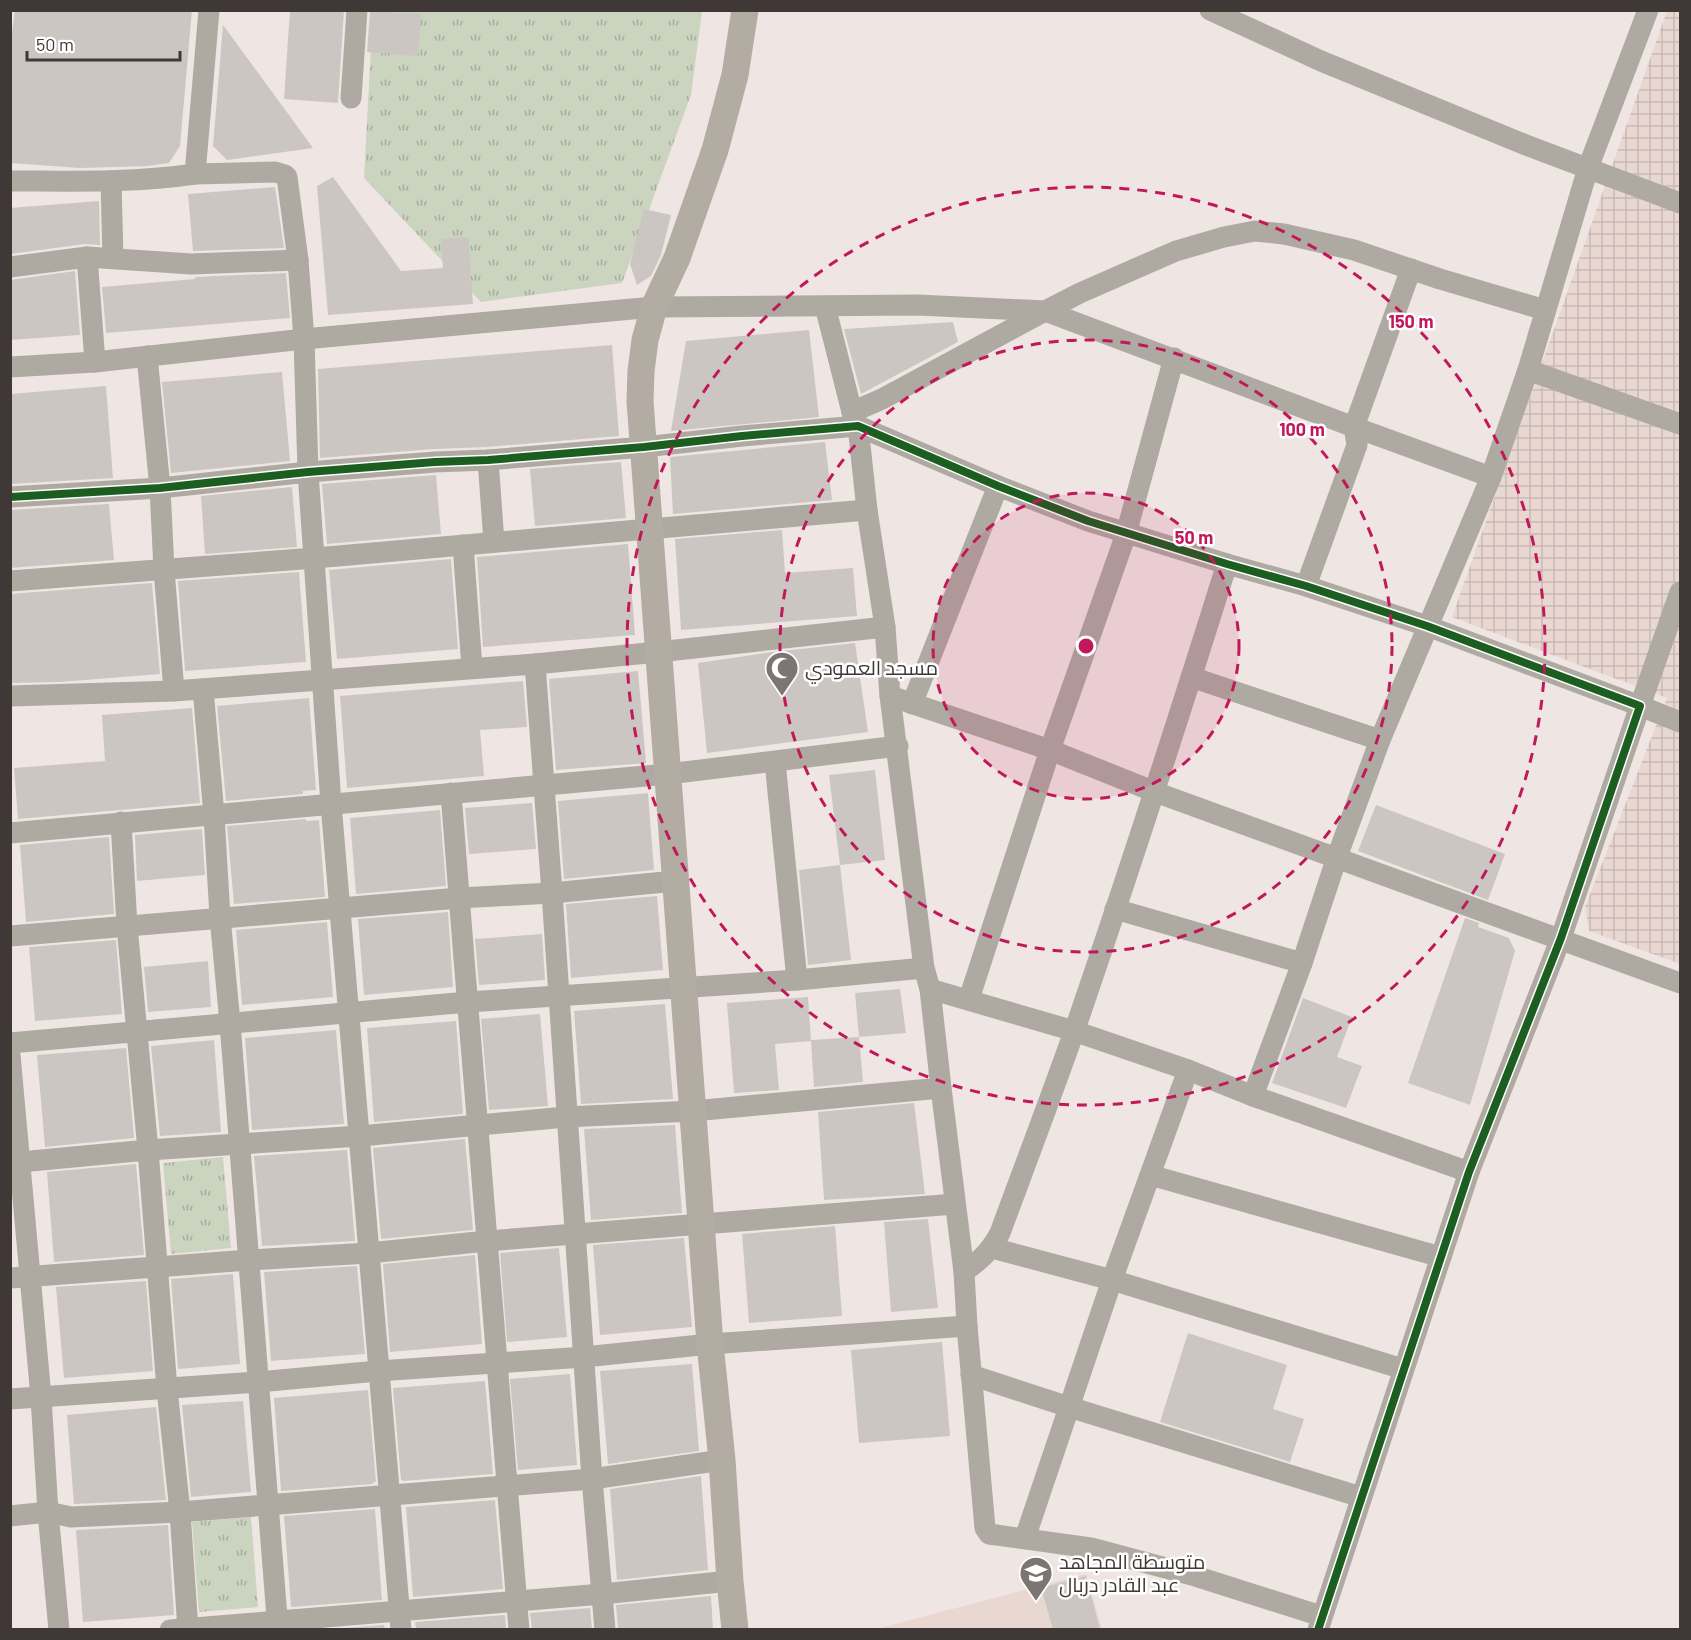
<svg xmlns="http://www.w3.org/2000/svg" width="1691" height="1640" viewBox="0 0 1691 1640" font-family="Barlow,Cairo,sans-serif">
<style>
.built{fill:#e9d7d2}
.industrial{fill:url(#industrial-grid)}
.grass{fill:url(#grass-tufts)}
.building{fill:#ccc6c3}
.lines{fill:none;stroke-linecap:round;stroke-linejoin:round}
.minor{stroke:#aeaaa2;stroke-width:21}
.major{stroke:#b3aca3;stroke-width:27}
.cycleway-casing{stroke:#fff;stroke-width:11}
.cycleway{stroke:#1b5e20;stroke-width:8}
.ring{fill:none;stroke:#c2185b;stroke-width:3;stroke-dasharray:10 8}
.labels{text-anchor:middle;stroke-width:5;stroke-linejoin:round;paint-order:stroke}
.poi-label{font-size:20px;fill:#3f3836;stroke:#fff;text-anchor:start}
.centre{fill:#c2185b;stroke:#fff;stroke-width:3}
.ring-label{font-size:18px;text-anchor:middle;font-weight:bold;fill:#c2185b;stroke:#fff;stroke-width:5;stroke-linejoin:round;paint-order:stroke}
</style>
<defs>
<pattern id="industrial-grid" width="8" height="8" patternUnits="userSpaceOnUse" patternTransform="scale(1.5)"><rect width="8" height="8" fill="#e9d7d2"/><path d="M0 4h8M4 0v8" fill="none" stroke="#c9b9b5"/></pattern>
<pattern id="grass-tufts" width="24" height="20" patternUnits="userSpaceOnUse" patternTransform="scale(1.5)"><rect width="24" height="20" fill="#cad4bf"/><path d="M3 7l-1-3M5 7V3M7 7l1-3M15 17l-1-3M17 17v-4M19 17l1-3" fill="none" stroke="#a5ad9c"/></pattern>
</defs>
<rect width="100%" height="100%" fill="#efe6e3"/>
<polygon class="built" points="1086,1574 1102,1629 872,1630"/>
<polygon class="industrial" points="1667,11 1680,11 1680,964 1589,931 1585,907 1667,698 1452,617"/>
<g class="grass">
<polygon points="373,11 702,11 691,95 622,283 481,302 364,178"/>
<polygon points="223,1157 231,1248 171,1254 163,1163"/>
<polygon points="251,1517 258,1607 199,1612 192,1522"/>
</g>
<g class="building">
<polygon points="15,10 192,10 180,146 169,163 148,166 80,168 10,163 10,48"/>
<polygon points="290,10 344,10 338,103 284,99"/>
<polygon points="370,11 421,14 418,56 367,52"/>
<polygon points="223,25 297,126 313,148 227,160 213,146"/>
<polygon points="333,177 401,271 443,268 441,239 468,237 473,304 328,315 317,186"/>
<polygon points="275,187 284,248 193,251 188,194"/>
<polygon points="99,201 100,245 85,244 10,254 10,208"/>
<polygon points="644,209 671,215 661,255 651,276 637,285 630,264"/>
<polygon points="75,271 80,335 10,340 10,280"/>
<polygon points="286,273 290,318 106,333 102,287 195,279 195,277"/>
<polygon points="953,322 958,342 861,394 844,329"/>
<polygon points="809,330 819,417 671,431 686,341"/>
<polygon points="612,345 619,436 487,447 434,449 320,458 318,369"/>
<polygon points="282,372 290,461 171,473 162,382"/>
<polygon points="106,386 113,478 10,484 10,394"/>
<polygon points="825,442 832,500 673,514 670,457"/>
<polygon points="621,462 626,518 535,526 530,469"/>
<polygon points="436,475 441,534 327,544 322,484"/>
<polygon points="292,487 297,547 205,554 201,496"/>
<polygon points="109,504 114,560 10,568 10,510"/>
<polygon points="782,530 785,573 853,568 857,616 681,630 675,539"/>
<polygon points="628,544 635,635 483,647 477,557"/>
<polygon points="451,559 458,649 337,659 329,570"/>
<polygon points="299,572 306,662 185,671 178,581"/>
<polygon points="152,583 160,674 60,682 10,683 10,594"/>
<polygon points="855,643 868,732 707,753 698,663 765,653"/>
<polygon points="638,671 646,763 556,770 549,679"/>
<polygon points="523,681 527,727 480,730 484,776 347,788 340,696"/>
<polygon points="309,698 316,790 303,791 303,794 226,801 217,706"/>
<polygon points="192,708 200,803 18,819 14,768 105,761 102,715"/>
<polygon points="875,770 885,860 840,865 829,775"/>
<polygon points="648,793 654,870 564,879 558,801"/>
<polygon points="532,803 536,849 469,854 465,808"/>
<polygon points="1376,805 1505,854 1488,900 1358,851"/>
<polygon points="440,810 446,886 356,894 350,818"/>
<polygon points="306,819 306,821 319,820 325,897 234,904 227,826"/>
<polygon points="202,829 205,875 137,881 135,835"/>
<polygon points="109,837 114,914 26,922 20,845"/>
<polygon points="840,865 851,960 808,965 799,870"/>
<polygon points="657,896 663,970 571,978 566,904"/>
<polygon points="448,912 453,987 364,995 358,919"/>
<polygon points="1465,918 1479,923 1478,927 1509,938 1515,951 1470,1105 1408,1083"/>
<polygon points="327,922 333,997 242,1005 236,930"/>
<polygon points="542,934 545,980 479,985 475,939"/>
<polygon points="116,940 122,1014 35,1021 29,947"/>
<polygon points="208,961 211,1007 148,1012 144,967"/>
<polygon points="900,989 906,1033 859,1037 863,1082 814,1087 811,1041 775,1044 779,1090 734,1093 727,1003 808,997 811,1040 859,1037 855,993"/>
<polygon points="1303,998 1352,1017 1337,1057 1362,1066 1346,1108 1272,1083"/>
<polygon points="665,1004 673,1099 581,1104 574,1011"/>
<polygon points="540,1014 548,1106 489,1110 481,1019"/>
<polygon points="456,1021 463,1114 374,1122 367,1028"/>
<polygon points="336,1030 344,1124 252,1130 245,1038"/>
<polygon points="214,1040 221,1132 160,1136 151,1046"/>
<polygon points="126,1048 134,1138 45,1147 37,1055"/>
<polygon points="914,1103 925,1194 824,1200 818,1112"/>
<polygon points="675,1125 682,1213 591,1220 584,1129"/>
<polygon points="465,1139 473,1230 381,1239 373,1148"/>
<polygon points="347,1150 355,1241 262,1246 254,1156"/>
<polygon points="136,1164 144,1255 54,1262 47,1172"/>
<polygon points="928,1219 938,1308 891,1312 884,1222"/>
<polygon points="835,1226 842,1316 749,1323 742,1234"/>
<polygon points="684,1238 692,1327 600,1335 593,1245"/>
<polygon points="559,1248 567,1337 507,1342 500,1253"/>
<polygon points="475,1255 482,1344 390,1352 383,1264"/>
<polygon points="357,1266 365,1354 271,1361 264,1272"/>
<polygon points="233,1274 240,1364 178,1369 171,1279"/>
<polygon points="146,1281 153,1371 64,1378 56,1287"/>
<polygon points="1188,1333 1287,1365 1273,1409 1304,1419 1290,1462 1160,1422"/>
<polygon points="942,1342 950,1436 859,1443 851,1350"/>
<polygon points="692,1364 699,1451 608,1464 600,1371"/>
<polygon points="570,1374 577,1465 518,1470 510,1379"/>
<polygon points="485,1381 493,1474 403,1481 403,1480 401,1480 393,1388"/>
<polygon points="368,1390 376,1482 373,1482 373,1484 281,1491 274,1398"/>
<polygon points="243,1401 251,1492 191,1497 182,1405"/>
<polygon points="156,1407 166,1500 74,1504 67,1415"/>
<polygon points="701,1476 708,1570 617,1580 610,1489"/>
<polygon points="495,1500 503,1589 413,1597 406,1507"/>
<polygon points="375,1509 382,1600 291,1607 284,1516"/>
<polygon points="168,1525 174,1615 83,1622 76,1530"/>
<polygon points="1086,1576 1100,1629 1053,1629 1041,1588"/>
<polygon points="711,1596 713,1629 618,1629 616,1605"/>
<polygon points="590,1608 592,1629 532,1629 530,1613"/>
<polygon points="505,1615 506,1629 416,1629 415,1622"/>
<polygon points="384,1625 385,1629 330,1629"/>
</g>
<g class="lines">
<g class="minor">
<polyline points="1210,10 1321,61 1526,145 1680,203"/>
<polyline points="351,98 357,10"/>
<polyline points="195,174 275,172 285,175 287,177 298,260 304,339 308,472 331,804 401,1630"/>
<path d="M10,181C72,181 134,183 195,174L209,10"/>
<polyline points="111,181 113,258"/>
<polyline points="87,257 95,362"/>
<polyline points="10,267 87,257 191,264 298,260"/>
<polyline points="1411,269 1354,427 1491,477"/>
<polyline points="825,306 852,412 858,426 867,510 885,627 890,696 924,968 930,989 941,1088 964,1272 967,1326 985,1528 989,1534 1091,1548 1192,1575 1321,1616"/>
<polyline points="147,356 160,488 164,570 174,691"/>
<polyline points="10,367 95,362 304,339 654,307 918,305 1045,311 1354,427 1357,445 1306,586"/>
<polyline points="1528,370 1680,424"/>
<polyline points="852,412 882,399 1045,311 1080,293 1176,251 1224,237 1255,231 1284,234 1354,250 1440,279 1545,310"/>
<polyline points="488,460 494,542"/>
<polyline points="10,497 160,488 308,472 435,462 488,460 644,447 742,436 858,426 998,486 1088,521 1227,564 1306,586 1427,626 1640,706 1561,938 1469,1172 1318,1630"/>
<polyline points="463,545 472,668"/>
<polyline points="10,581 315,558 867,510"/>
<polyline points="1680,592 1640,706 1680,722"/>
<polyline points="535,664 552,893 592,1479 605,1630"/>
<polyline points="1191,677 1380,740"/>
<polyline points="203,689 214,815 220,917 230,1023 278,1630"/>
<polyline points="10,696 174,691 535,664 658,652 885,627"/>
<polyline points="890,696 1050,750 1155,792 1680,983"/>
<polyline points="912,704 998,486"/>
<polyline points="775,762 797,980"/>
<path d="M451,793C473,1072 494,1351 519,1630"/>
<polyline points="121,822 127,926 148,1150 167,1389 180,1512 188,1630"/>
<polyline points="10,833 668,774 898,746"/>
<polyline points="1115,909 1302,963"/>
<polyline points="10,936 459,898 552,893 675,881"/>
<polyline points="930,989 1074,1031 1188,1070 1253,1096 1469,1172"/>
<polyline points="969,999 1050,750 1126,534 1174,358"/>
<polyline points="10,1043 468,1002 797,980 924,968"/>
<polyline points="10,1055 41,1397 48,1512 59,1630"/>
<polyline points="1253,1096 1302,963 1337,857 1380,740 1491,477 1528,370 1588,168 1648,10"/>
<polyline points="20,1162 148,1150 360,1136 566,1117 693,1111 941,1088"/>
<polyline points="1150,1175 1441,1257"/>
<polyline points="992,1248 1112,1280 1403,1369"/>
<path d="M964,1272C981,1259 989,1253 1000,1233C1025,1165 1051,1097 1075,1029C1128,875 1178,720 1227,564"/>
<polyline points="10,1278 249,1260 369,1253 487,1241 955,1204"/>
<polyline points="971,1375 1069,1407 1361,1497"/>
<polyline points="10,1399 258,1382 378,1371 584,1357 710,1344 967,1326"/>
<polyline points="10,1516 48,1512 71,1517 180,1512 267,1505 592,1479 722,1460"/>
<polyline points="1025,1538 1112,1280 1188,1070"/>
<polyline points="170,1630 602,1594 730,1581"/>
</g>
<polyline class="major" points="735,1630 730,1581 722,1460 710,1344 640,401 641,371 645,340 654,307 677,258 715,150 735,75 745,10"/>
<g class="cycleway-casing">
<polyline id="cycleway" points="10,497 160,488 308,472 435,462 488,460 644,447 742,436 858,426 998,486 1088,521 1227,564 1306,586 1427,626 1640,706 1561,938 1469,1172 1318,1630"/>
</g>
<use href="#cycleway" class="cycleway"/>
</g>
<circle cx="1086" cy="646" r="153" fill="#c2185b" fill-opacity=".12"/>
<g class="ring">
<circle cx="1086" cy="646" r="153"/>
<circle cx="1086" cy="646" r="306"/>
<circle cx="1086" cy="646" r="459"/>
</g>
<defs>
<g id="mosque-pin" transform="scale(1.725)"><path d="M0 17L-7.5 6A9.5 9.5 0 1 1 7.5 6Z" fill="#7d7573" stroke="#fff"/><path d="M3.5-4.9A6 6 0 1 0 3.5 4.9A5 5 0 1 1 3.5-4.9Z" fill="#fff"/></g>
<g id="school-pin" transform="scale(1.725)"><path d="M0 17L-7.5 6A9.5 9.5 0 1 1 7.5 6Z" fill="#7d7573" stroke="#fff"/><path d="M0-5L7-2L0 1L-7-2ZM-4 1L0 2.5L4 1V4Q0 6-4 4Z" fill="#fff"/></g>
</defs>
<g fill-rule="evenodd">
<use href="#mosque-pin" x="782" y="668"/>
<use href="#school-pin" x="1036" y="1573"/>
</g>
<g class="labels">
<g class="poi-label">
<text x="805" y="675">مسجد العمودي</text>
<text x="1059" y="1569">متوسطة المجاهد<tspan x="1059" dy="23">عبد القادر دربال</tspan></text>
</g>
</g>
<circle cx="1086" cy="646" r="9" class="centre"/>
<g class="ring-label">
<text x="1411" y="328">150 m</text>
<text x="1302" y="436">100 m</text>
<text x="1194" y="544">50 m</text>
</g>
<rect width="1691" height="1640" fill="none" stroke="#3f3836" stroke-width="24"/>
<path d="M27 51v9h153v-9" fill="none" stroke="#3f3836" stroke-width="3"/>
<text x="36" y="51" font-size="18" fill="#3f3836" stroke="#ffffff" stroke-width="4.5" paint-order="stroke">50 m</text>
</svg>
